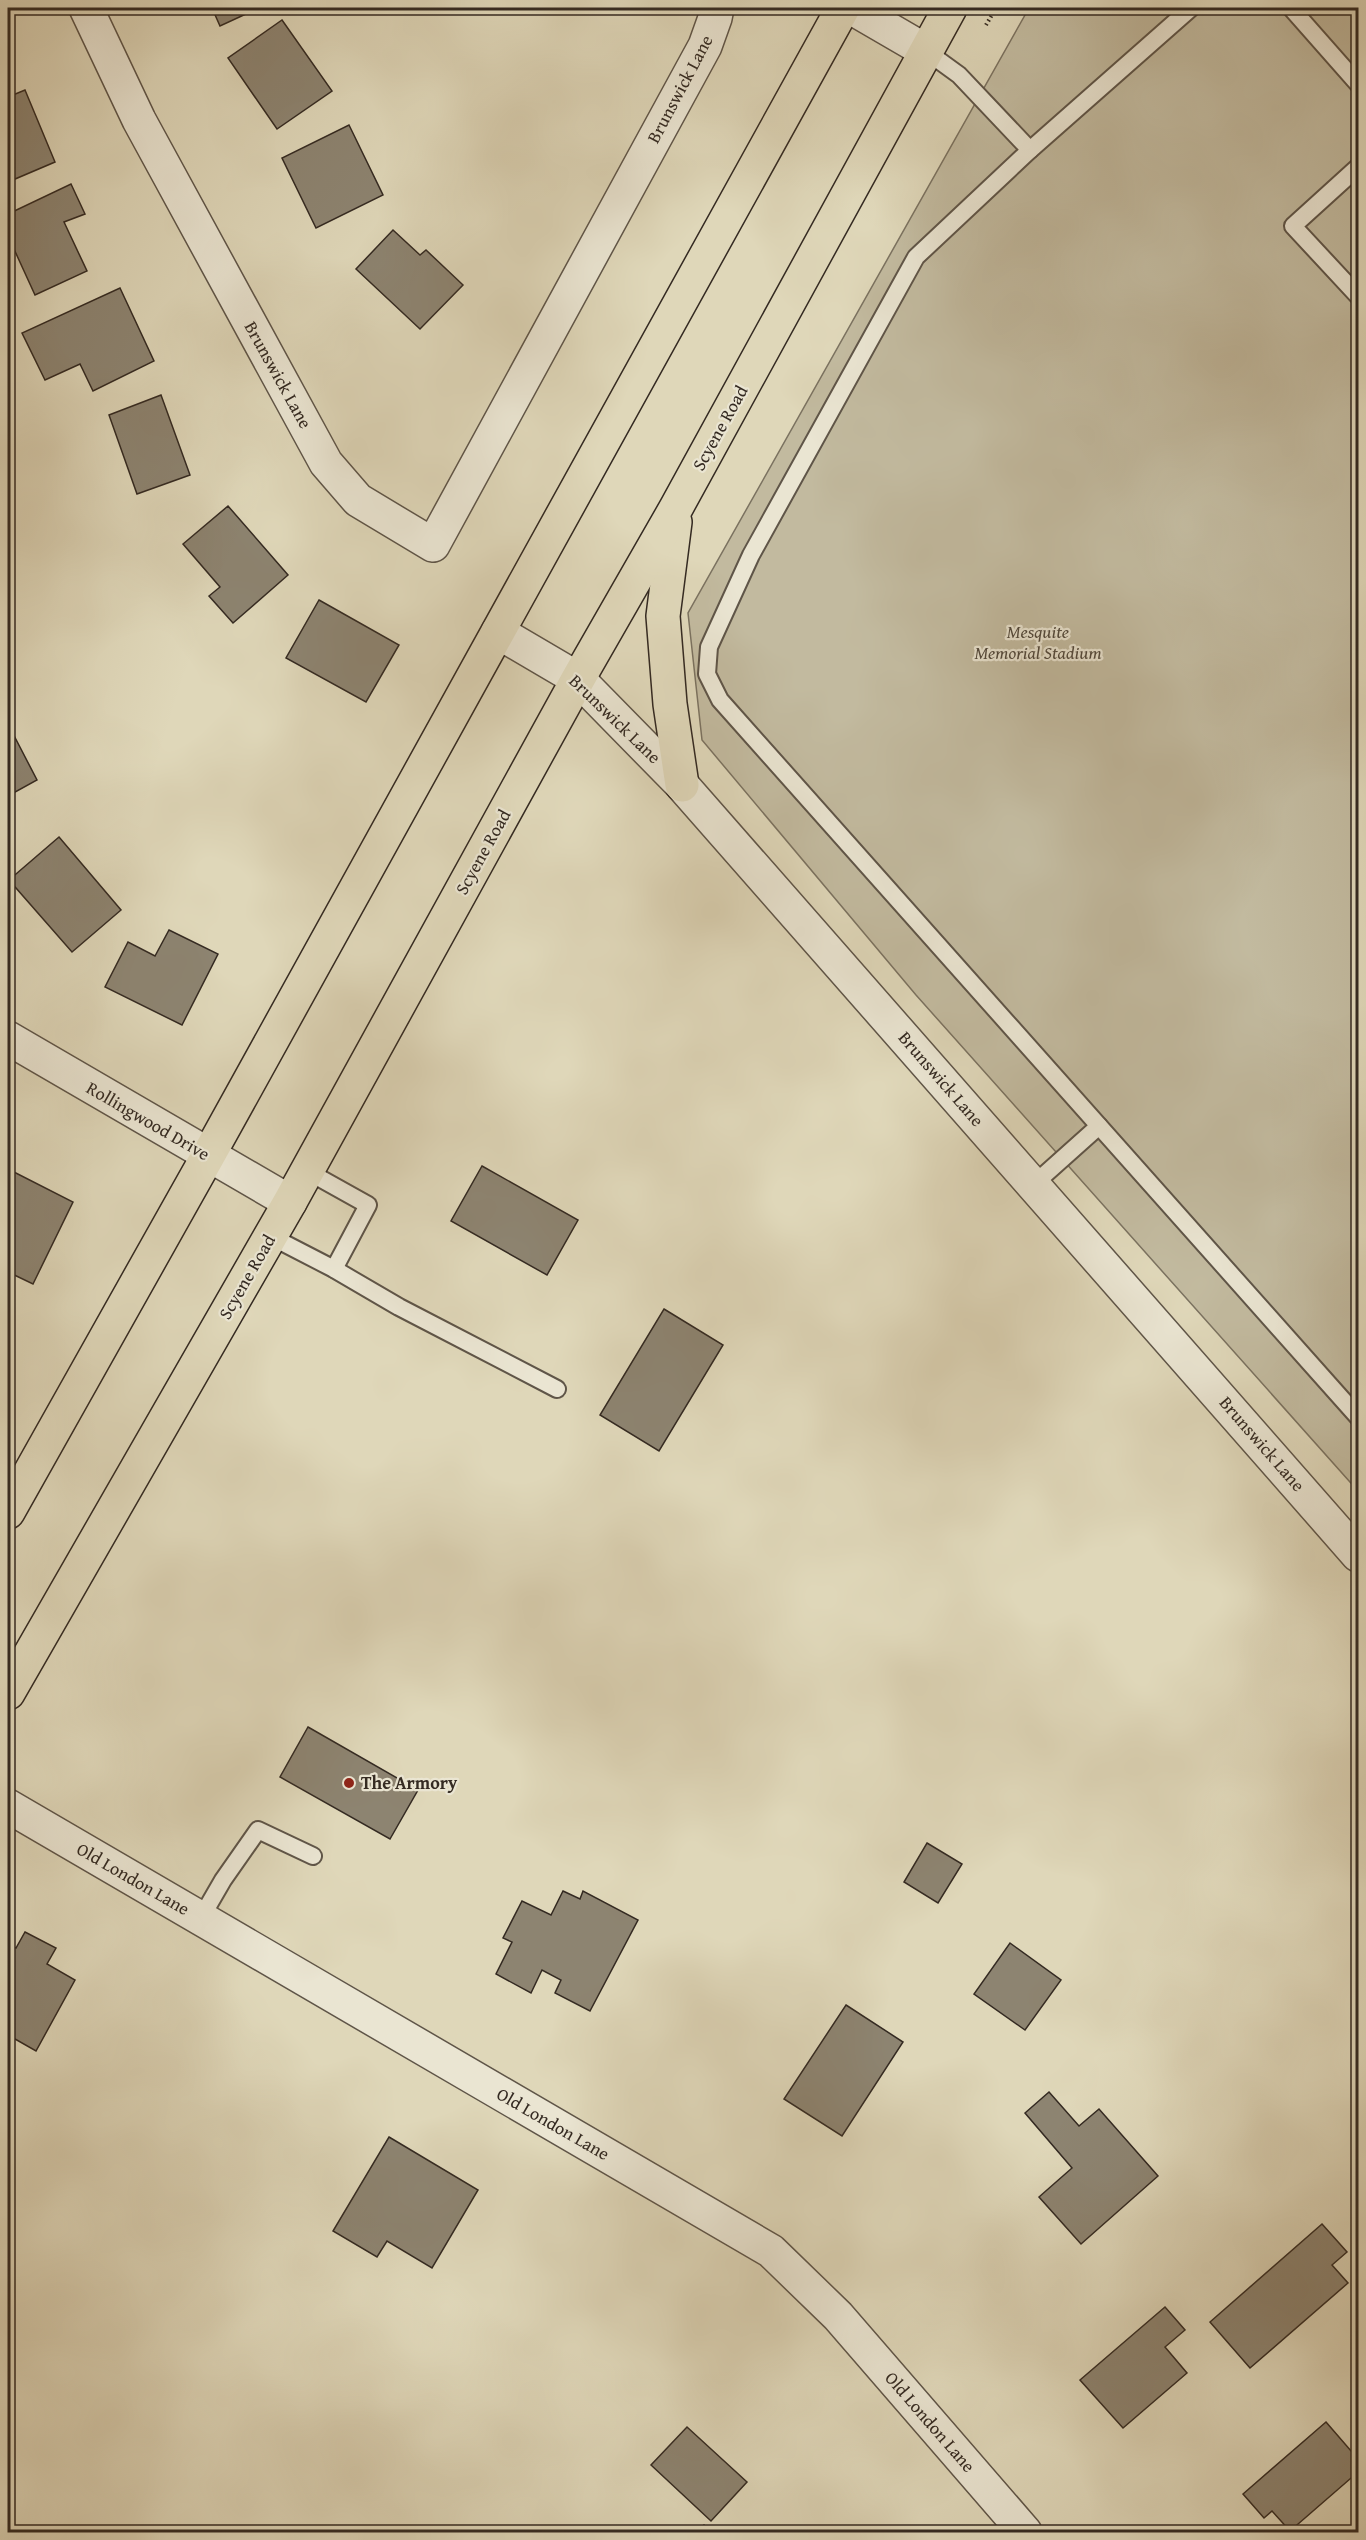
<svg xmlns="http://www.w3.org/2000/svg" width="1366" height="2540" viewBox="0 0 1366 2540" font-family="'Gentium Book Plus',serif">
<style>
.green{fill:#c2ba9f;stroke:#7b7260;stroke-width:1.5}
.building{fill:#8d8471;stroke:#342a22;stroke-width:1.5}
.lines{fill:none;stroke-linecap:round;stroke-linejoin:round}
.lane-casing{stroke:#5f5548;stroke-width:20}
.street-casing{stroke:#5f5548;stroke-width:36}
.primary-casing{stroke:#342a22;stroke-width:36}
.path{stroke:#342a22;stroke-width:4;stroke-dasharray:1.5 3;stroke-linecap:butt}
.lane{stroke:#eae5d2;stroke-width:16}
.street{stroke:#eae5d2;stroke-width:33}
.primary{stroke:#dfd7b9;stroke-width:33}
.poi-dot{fill:#8f2418;stroke:#eae5d2;stroke-width:2}
.labels{text-anchor:middle;stroke-width:4.5;stroke-linejoin:round;paint-order:stroke}
.street-label{font-size:18px;fill:#342a22;stroke:#eae5d2}
.park-label{font-size:18px;font-style:italic;fill:#50473b;stroke:#eae5d2}
.poi-label{font-size:18px;font-weight:bold;fill:#342a22;stroke:#eae5d2;text-anchor:start}
</style>
<rect width="100%" height="100%" fill="#dfd7b9"/>
<filter id="stains"><feTurbulence type="fractalNoise" baseFrequency=".00333" numOctaves="4"/><feColorMatrix values="0 0 0 0 .2 0 0 0 0 .09 0 0 0 0 .02 0 0 0 .5 -.17"/></filter>
<radialGradient id="worn" r=".72"><stop offset=".6" stop-color="#630" stop-opacity="0"/><stop offset="1" stop-color="#630" stop-opacity=".3"/></radialGradient>
<polygon class="green" points="1029,8 1358,8 1358,1491 916,995 702,740 688,613"/>
<g class="building">
<polygon points="212,8 259,8 220,26"/>
<polygon points="282,20 332,91 277,129 228,58"/>
<polygon points="25,90 55,162 8,182 8,97"/>
<polygon points="349,125 383,195 316,228 282,158"/>
<polygon points="71,184 85,214 64,222 87,271 35,295 8,236 8,214"/>
<polygon points="393,230 420,255 426,250 463,285 420,329 356,269"/>
<polygon points="120,288 154,361 93,391 80,364 45,380 22,333"/>
<polygon points="161,395 190,475 137,494 109,415"/>
<polygon points="228,506 288,575 233,623 209,596 220,587 183,544"/>
<polygon points="319,600 399,645 366,702 286,658"/>
<polygon points="8,724 37,780 8,796"/>
<polygon points="59,837 121,910 72,952 9,880"/>
<polygon points="169,930 218,954 182,1025 105,987 128,942 155,956"/>
<polygon points="482,1166 578,1220 547,1275 451,1221"/>
<polygon points="8,1169 73,1202 33,1284 8,1272"/>
<polygon points="664,1309 723,1345 659,1451 600,1415"/>
<polygon points="308,1727 418,1790 390,1839 280,1777"/>
<polygon points="927,1843 962,1864 938,1903 904,1882"/>
<polygon points="563,1891 580,1899 583,1891 638,1920 590,2011 555,1993 561,1980 542,1970 531,1993 496,1974 512,1942 503,1938 522,1901 551,1915"/>
<polygon points="25,1932 56,1948 47,1964 75,1980 36,2051 8,2035 8,1954 12,1946 16,1948"/>
<polygon points="1010,1943 1061,1980 1025,2030 974,1994"/>
<polygon points="846,2005 903,2042 842,2136 784,2099"/>
<polygon points="1049,2092 1079,2126 1099,2109 1158,2176 1081,2244 1039,2197 1072,2168 1025,2113"/>
<polygon points="389,2137 478,2190 432,2268 387,2241 377,2257 333,2231"/>
<polygon points="1322,2224 1347,2252 1332,2265 1348,2283 1250,2368 1210,2322"/>
<polygon points="1165,2307 1185,2330 1165,2347 1187,2373 1123,2428 1080,2380"/>
<polygon points="1326,2422 1358,2459 1358,2472 1290,2531 1272,2511 1264,2518 1243,2494"/>
<polygon points="687,2427 747,2482 711,2521 651,2465"/>
<polygon points="704,2525 711,2532 695,2532"/>
</g>
<g class="lines">
<g class="lane-casing">
<g id="lane">
<polyline points="1191,8 1030,150 916,257 751,555 709,647 707,674 720,700 1358,1417"/>
<polyline points="1291,8 1358,84"/>
<polyline points="926,51 959,75 1030,150"/>
<polyline points="1358,167 1293,226 1358,296"/>
<polyline points="307,1171 368,1205 334,1269"/>
<polyline points="1033,1185 1099,1126"/>
<polyline points="270,1236 334,1269 399,1307 557,1389"/>
<polyline points="201,1918 223,1880 258,1830 313,1856"/>
</g>
</g>
<g class="street-casing">
<g id="street">
<polyline points="86,8 139,120 326,463 358,500 433,545 705,46 715,18 717,8"/>
<polyline points="852,8 926,51"/>
<polyline points="498,632 578,679 682,785 1358,1555"/>
<polyline points="8,1038 290,1202"/>
<polyline points="8,1806 771,2251 838,2316 1025,2532"/>
</g>
</g>
<g class="primary-casing">
<g id="primary">
<polyline points="675,522 663,616 670,704 682,785"/>
<polyline points="8,1512 208,1156 843,8"/>
<polyline points="8,1693 290,1202 578,679 676,508 950,8"/>
</g>
</g>
<polyline class="path" points="986,25 996,8"/>
<use href="#lane" class="lane"/>
<use href="#street" class="street"/>
<use href="#primary" class="primary"/>
</g>
<circle class="poi-dot" cx="349" cy="1783" r="6"/>
<g class="labels">
<g class="street-label">
<text transform="translate(680 89) rotate(-62)" y="6">Brunswick Lane</text>
<text transform="translate(278 375) rotate(61)" y="6">Brunswick Lane</text>
<text transform="translate(720 428) rotate(-61)" y="6">Scyene Road</text>
<text transform="translate(615 719) rotate(44)" y="6">Brunswick Lane</text>
<text transform="translate(483 852) rotate(-61)" y="6">Scyene Road</text>
<text transform="translate(941 1079) rotate(49)" y="6">Brunswick Lane</text>
<text transform="translate(148 1121) rotate(30)" y="6">Rollingwood Drive</text>
<text transform="translate(247 1277) rotate(-60)" y="6">Scyene Road</text>
<text transform="translate(1262 1444) rotate(49)" y="6">Brunswick Lane</text>
<text transform="translate(133 1879) rotate(30)" y="6">Old London Lane</text>
<text transform="translate(553 2124) rotate(30)" y="6">Old London Lane</text>
<text transform="translate(930 2422) rotate(49)" y="6">Old London Lane</text>
</g>
<g class="park-label">
<text x="1038" y="638">Mesquite<tspan x="1038" dy="21">Memorial Stadium</tspan></text>
</g>
<g class="poi-label">
<text x="361" y="1789">The Armory</text>
</g>
</g>
<rect width="1366" height="2540" fill="none" stroke="#dfd7b9" stroke-width="30"/>
<rect x="9" y="9" width="1348" height="2522" fill="none" stroke="#342a22" stroke-width="3"/>
<rect x="15" y="15" width="1336" height="2510" fill="none" stroke="#342a22" stroke-width="1.5"/>
<rect width="100%" height="100%" filter="url(#stains)"/>
<rect width="100%" height="100%" fill="url(#worn)"/>
</svg>
